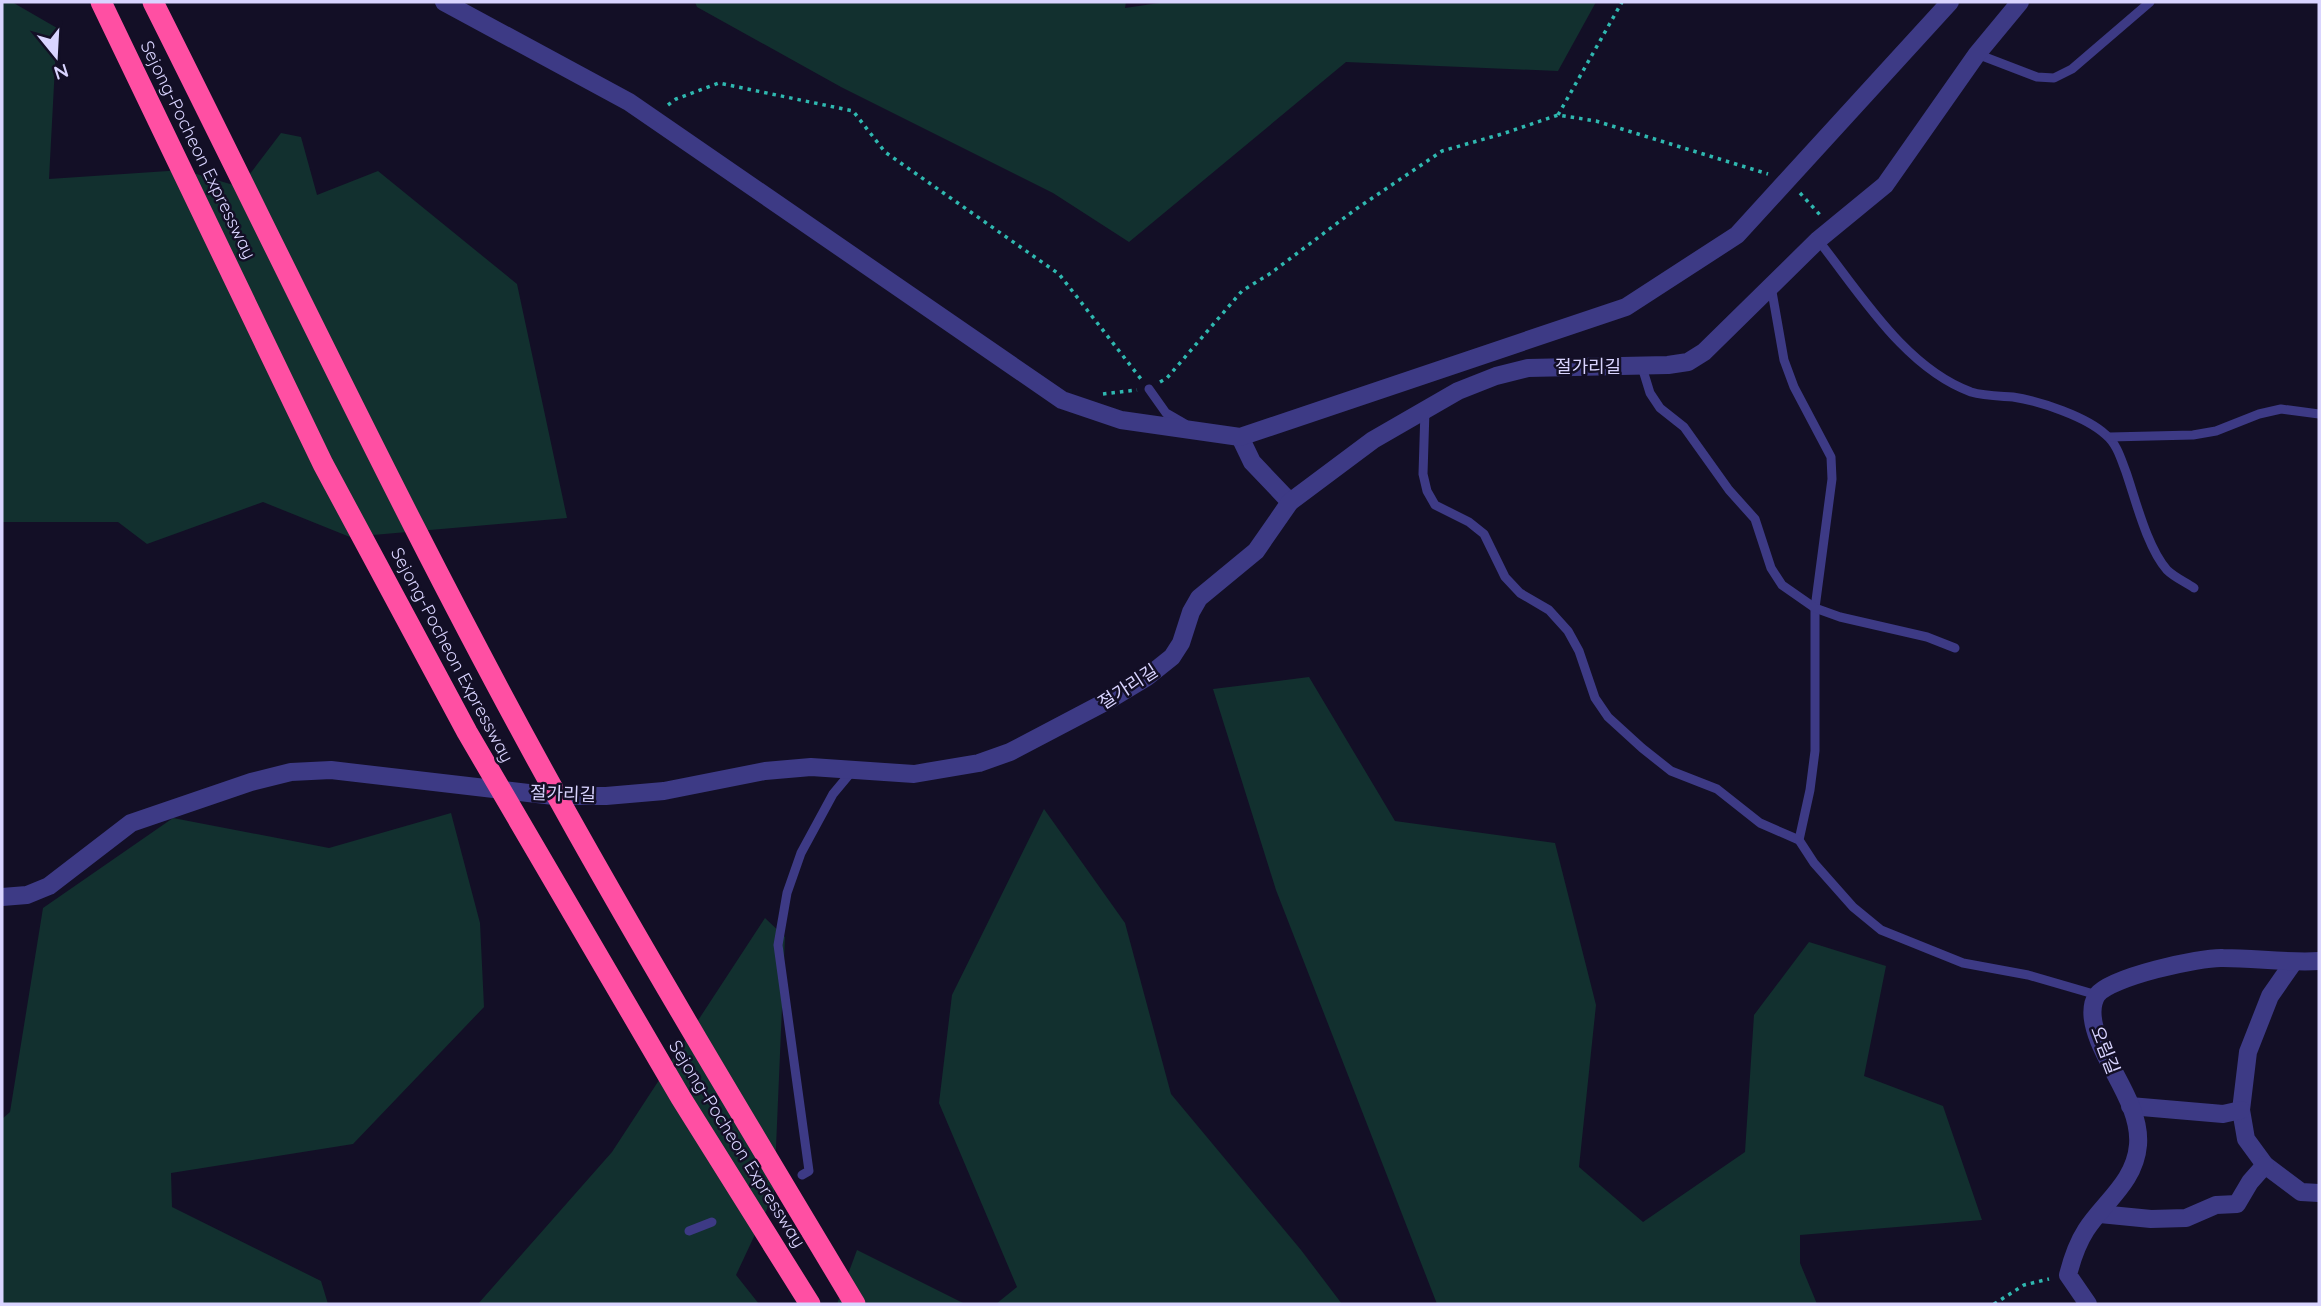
<svg xmlns="http://www.w3.org/2000/svg" width="2321" height="1306" viewBox="0 0 2321 1306" font-family="Quicksand,'Noto Sans KR',sans-serif">
<style>
.green{fill:#12302f}
.lines{fill:none;stroke-linecap:round;stroke-linejoin:round}
.path{stroke:#2fb8b0;stroke-width:3.5;stroke-dasharray:3.5 5;stroke-linecap:butt}
.service{stroke:#3d3a85;stroke-width:9}
.minor{stroke:#3d3a85;stroke-width:18}
.tertiary{stroke:#3d3a85;stroke-width:18}
.motorway{stroke:#ff4fa3;stroke-width:21}
.labels{text-anchor:middle;stroke-width:5;stroke-linejoin:round;paint-order:stroke}
.street-label{font-size:18px;fill:#d9d4ff;stroke:#130f26}
</style>
<rect width="100%" height="100%" fill="#130f26"/>
<g class="green">
<polygon points="2,2 12,2 57,28 49,179 183,170 240,187 281,133 301,137 317,195 378,171 517,284 567,518 350,537 263,502 147,544 118,522 2,522"/>
<polygon points="695,2 1126,2 1125,8 1166,2 1596,2 1558,71 1346,62 1129,242 1053,193 841,87 697,7"/>
<polygon points="1309,677 1395,821 1555,843 1596,1005 1579,1167 1643,1222 1745,1152 1754,1015 1809,942 1886,966 1864,1076 1943,1106 1982,1220 1800,1235 1800,1263 1817,1304 1437,1304 1276,890 1213,689"/>
<polygon points="1044,809 1125,923 1171,1094 1301,1250 1342,1304 996,1304 1017,1287 939,1103 952,995"/>
<polygon points="451,813 480,923 484,1007 353,1144 171,1173 172,1207 321,1281 328,1304 2,1304 2,1119 10,1112 43,908 173,818 329,848"/>
<polygon points="765,918 785,937 774,1194 736,1275 759,1304 478,1304 612,1152"/>
<polygon points="857,1250 965,1304 837,1304"/>
</g>
<g class="lines">
<g class="path">
<polyline points="668,105 676,99 719,83 853,111 885,152 1059,274 1141,379"/>
<polyline points="1558,115 1622,2"/>
<polyline points="1800,193 1821,216"/>
<polyline points="1160,382 1167,378 1242,291 1271,273 1356,209 1442,151 1502,134 1558,115 1596,121 1768,174"/>
<polyline points="1103,394 1137,390"/>
<polyline points="1994,1304 2024,1285 2049,1279"/>
</g>
<g class="service">
<polyline points="1977,54 2037,77 2054,78 2072,69 2150,2"/>
<path d="M1818,240C1860,293 1905,368 1971,392C1984,396 2000,396 2013,397C2040,401 2087,417 2106,435C2117,444 2121,459 2126,472C2136,501 2147,547 2167,570C2174,577 2185,582 2194,588"/>
<polyline points="1771,286 1784,360 1794,387 1831,457 1832,479 1815,608 1815,751 1810,790 1799,840"/>
<polyline points="1642,367 1650,393 1660,408 1684,427 1729,490 1755,519 1771,568 1782,585 1815,608 1840,617 1927,637 1955,648"/>
<polyline points="1149,389 1166,413 1185,424"/>
<polyline points="1425,410 1423,474 1427,491 1435,505 1469,522 1484,534 1505,577 1520,593 1549,610 1568,631 1579,651 1595,698 1608,717 1642,748 1671,771 1717,789 1760,823 1799,840 1814,863 1853,907 1881,930 1963,963 2028,975 2097,995"/>
<polyline points="2110,437 2193,435 2216,431 2259,414 2281,409 2319,414"/>
<polyline points="802,1175 809,1171 778,945 787,893 801,853 833,794 853,770"/>
<polyline points="689,1231 712,1222"/>
</g>
<g class="minor">
<polyline points="1240,437 1252,462 1290,502"/>
<polyline points="2,897 27,895 49,886 131,823 251,782 291,772 331,770 554,796 606,796 664,791 765,771 811,767 914,774 979,763 1010,752 1109,700 1147,677 1172,657 1181,643 1191,612 1199,598 1256,551 1290,502 1373,440 1458,391 1496,376 1528,368 1668,365 1688,362 1704,352 1818,240 1885,185 1977,54 2020,2"/>
<polyline points="2293,963 2270,996 2248,1052 2241,1110 2246,1139 2265,1165 2301,1192 2319,1193"/>
<polyline points="2130,1106 2223,1114 2241,1110"/>
<polyline points="2100,1214 2151,1219 2186,1218 2216,1205 2237,1204 2250,1182 2265,1165"/>
<path d="M2088,1304L2068,1275C2072,1259 2077,1244 2086,1230C2104,1202 2135,1182 2138,1145C2141,1109 2112,1074 2099,1041C2094,1028 2088,1009 2097,995C2110,977 2200,957 2223,958C2256,958 2287,963 2319,961"/>
</g>
<polyline class="tertiary" points="444,2 629,102 1062,400 1121,420 1240,437 1626,307 1737,235 1950,2"/>
<g class="motorway">
<polyline points="101,2 323,464 467,732 681,1098 810,1304"/>
<path d="M153,2C292,279 424,560 576,830C666,990 761,1147 855,1304"/>
</g>
</g>
<g class="labels">
<g class="street-label">
<text transform="translate(198 150) rotate(64)" y="6">Sejong-Pocheon Expressway</text>
<text x="1588" y="373">절가리길</text>
<text transform="translate(452 655) rotate(62)" y="6">Sejong-Pocheon Expressway</text>
<text transform="translate(1128 687) rotate(-33)" y="6">절가리길</text>
<text transform="translate(563 794) rotate(2)" y="6">절가리길</text>
<text transform="translate(2105 1050) rotate(69)" y="6">오림길</text>
<text transform="translate(737 1144) rotate(58)" y="6">Sejong-Pocheon Expressway</text>
</g>
</g>
<rect width="2321" height="1306" fill="none" stroke="#d9d4ff" stroke-width="7"/>
<g transform="translate(56 56) rotate(162)" stroke="#130f26" stroke-width="5" paint-order="stroke">
<path d="M0-5L12 26L0 18L-12 26Z" fill="#d9d4ff"/>
<text y="-10" font-size="19" font-weight="bold" text-anchor="middle" fill="#d9d4ff">N</text>
</g>
</svg>
